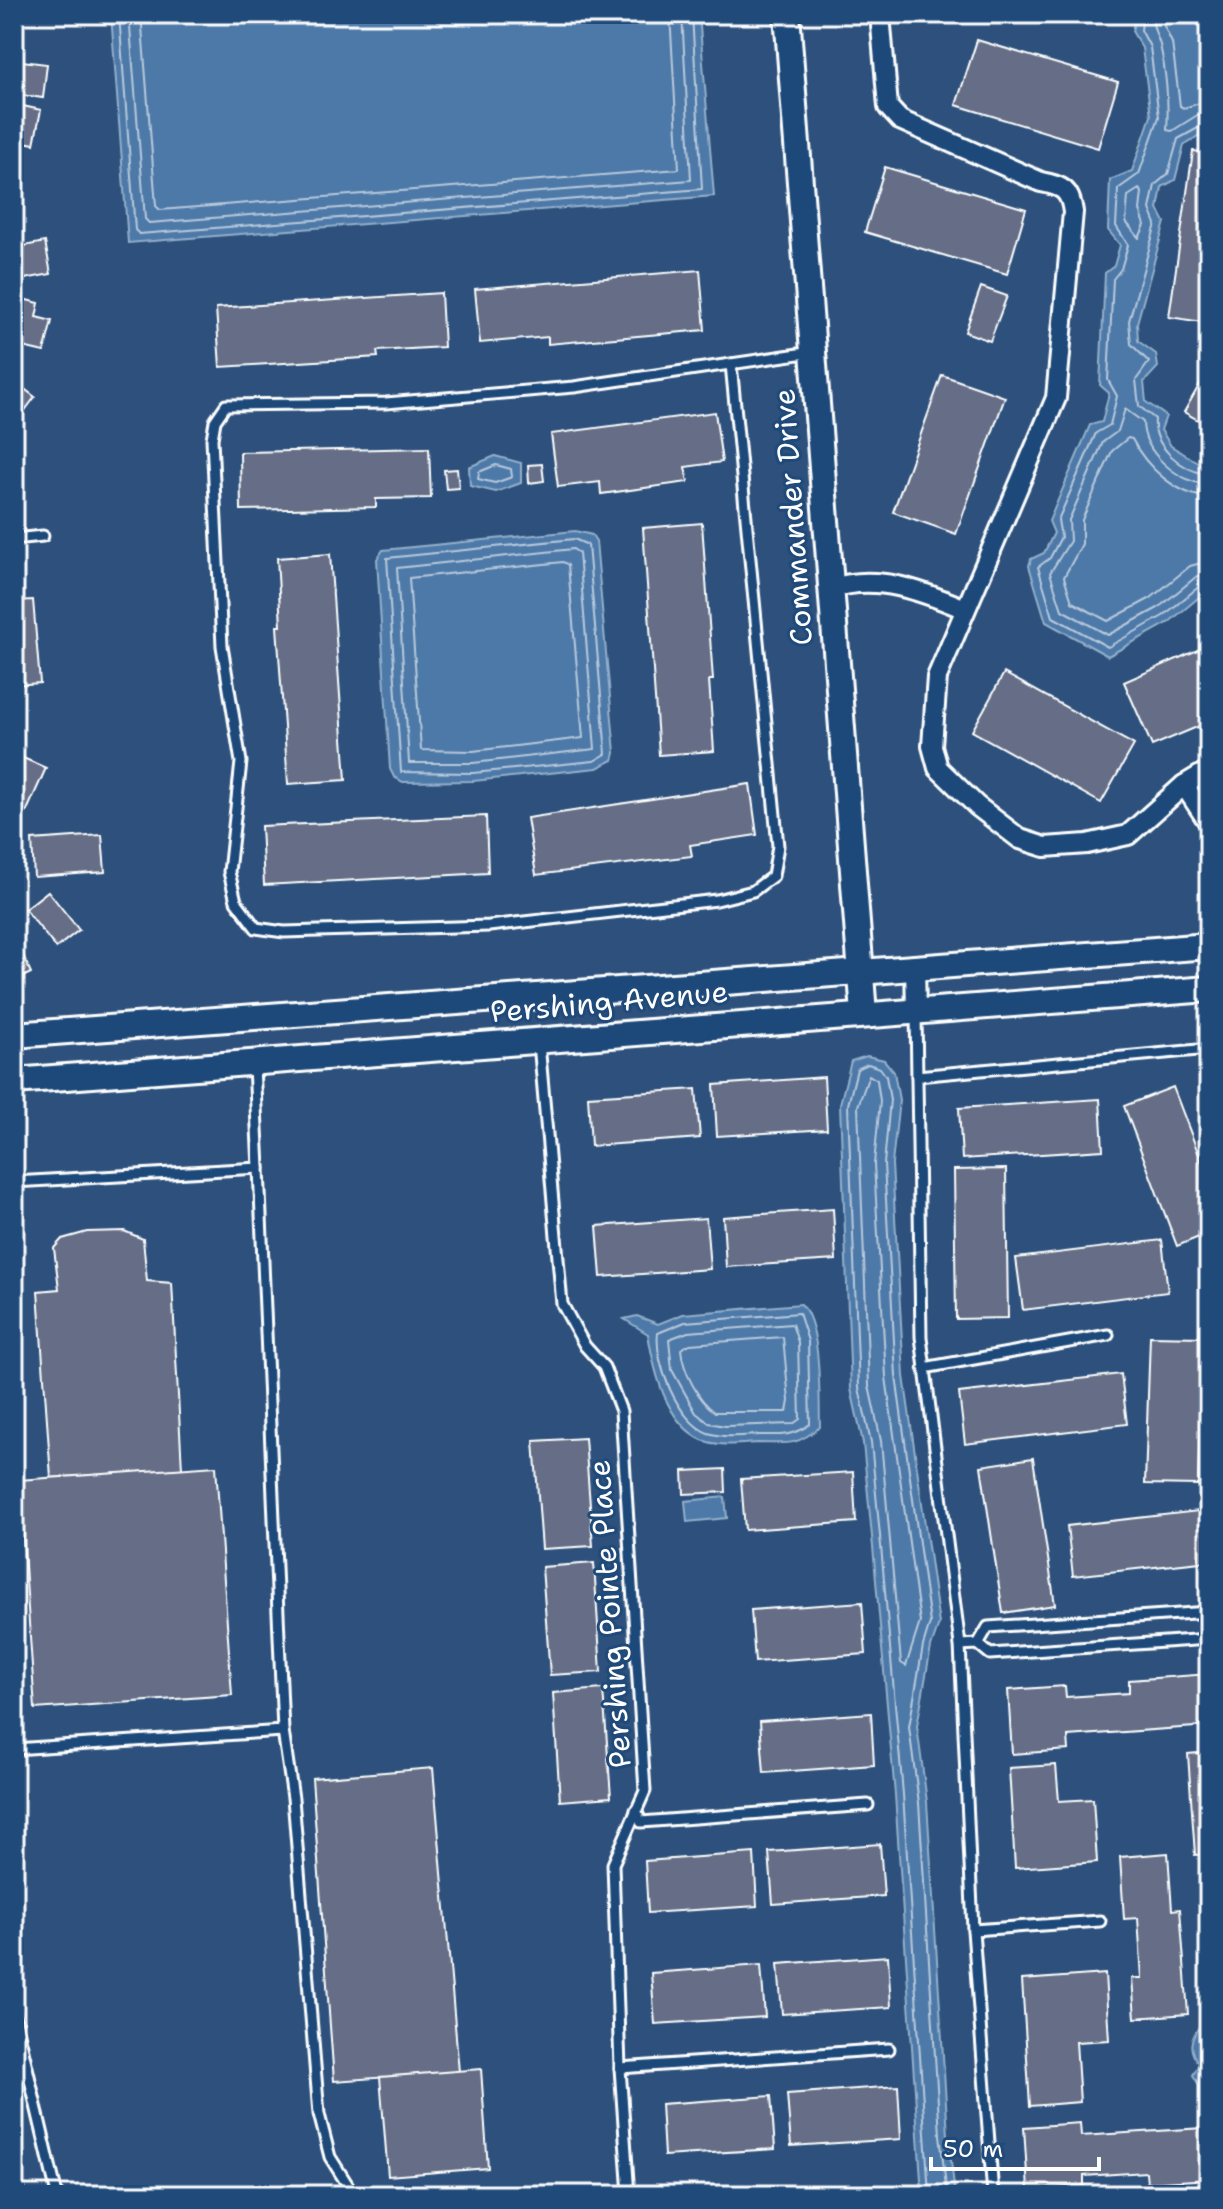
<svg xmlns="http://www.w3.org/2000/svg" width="1223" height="2209" viewBox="0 0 1223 2209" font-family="'Shantell Sans',sans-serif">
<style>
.water{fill:#4d79a8;stroke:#94afcb;stroke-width:2}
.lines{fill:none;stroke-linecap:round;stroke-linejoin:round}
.shore{stroke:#b8c9dc;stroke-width:2}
.building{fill:#656e86;stroke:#fff;stroke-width:2}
.lane-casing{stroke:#fff;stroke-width:15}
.street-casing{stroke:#fff;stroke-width:24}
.secondary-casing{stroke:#fff;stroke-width:30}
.lane{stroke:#1f4a7a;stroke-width:9}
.street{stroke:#1f4a7a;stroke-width:18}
.secondary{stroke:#1f4a7a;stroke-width:24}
.labels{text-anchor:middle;stroke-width:6;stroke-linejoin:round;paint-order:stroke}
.street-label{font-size:30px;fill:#fff;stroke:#1f4a7a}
</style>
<rect width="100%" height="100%" fill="#2d517c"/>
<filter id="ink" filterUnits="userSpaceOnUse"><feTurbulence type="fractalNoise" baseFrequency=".0125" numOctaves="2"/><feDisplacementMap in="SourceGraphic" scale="16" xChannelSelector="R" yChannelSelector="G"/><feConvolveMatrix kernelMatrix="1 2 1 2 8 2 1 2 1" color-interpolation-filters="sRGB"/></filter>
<g filter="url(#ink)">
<g class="water">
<polygon points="111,14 699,14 714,196 128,243"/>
<polygon points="1136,14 1209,14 1209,129 1184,145 1175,180 1162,187 1158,209 1165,222 1137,323 1138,341 1156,354 1158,367 1144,382 1146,402 1166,416 1161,430 1171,446 1209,469 1209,589 1168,623 1108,656 1046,622 1029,566 1031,559 1044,553 1054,533 1049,521 1090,425 1102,422 1109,393 1100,385 1105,273 1114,266 1120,245 1108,230 1110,180 1132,171 1151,116 1142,48 1132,31"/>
<polygon points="495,456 521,463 521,483 496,492 470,486 469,467"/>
<polygon points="575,531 592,535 596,541 615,753 613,760 597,768 473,781 403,782 394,777 390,769 377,559 383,550"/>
<polygon points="867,1056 884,1060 894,1072 899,1100 892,1164 904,1376 939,1624 931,1647 917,1726 927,1802 948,2135 955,2195 922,2195 895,1795 873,1547 863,1443 851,1389 840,1104 851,1061"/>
<path d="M801,1304C822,1325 819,1396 820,1427C795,1447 788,1443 757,1443C740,1444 719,1447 702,1440C665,1422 654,1370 648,1334L624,1319L637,1316L658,1324L683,1314Z"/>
<polygon points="725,1497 727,1518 687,1522 685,1501"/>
<path d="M1209,2011V2086L1199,2085L1193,2075L1199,2064C1181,2042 1199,2030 1209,2011Z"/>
</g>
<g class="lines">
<g class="shore">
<polyline points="119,14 135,230 139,234 702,189 692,14"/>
<polyline points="129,14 145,219 149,223 691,180 682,14"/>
<polyline points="141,14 156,206 160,210 679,169 670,14"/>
<polyline points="1143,14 1141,30 1150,47 1159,117 1139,174 1118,189 1116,226 1128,245 1121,269 1113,279 1108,380 1117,396 1110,425 1096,433 1058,520 1061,537 1050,558 1038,567 1053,617 1108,647 1163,616 1201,585 1209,583"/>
<path d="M1153,14C1152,28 1156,32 1160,45C1166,71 1169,104 1167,130L1172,131L1199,114L1209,112"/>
<polyline points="1165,14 1164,26 1172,43 1180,106 1184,108 1209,100"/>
<path d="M1209,122L1178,139L1168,174L1155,185L1150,209L1156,224L1129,321L1131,344L1149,362L1136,380L1139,406L1155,419C1152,446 1182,471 1209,475"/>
<polygon points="1139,189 1142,192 1140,210 1145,225 1139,238 1126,222 1128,196"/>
<polygon points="496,465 511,469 512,477 495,483 478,479 479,472"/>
<path d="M1209,485C1179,483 1143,453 1143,422L1125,409L1118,431L1103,442L1069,520L1070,541L1050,573L1062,610L1108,635L1158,608L1197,576L1209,573"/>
<path d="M1209,497C1177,496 1146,467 1132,439L1128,438L1112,451L1082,520V544L1064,577L1072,602L1108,621L1151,598L1190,566L1209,561"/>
<polygon points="574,539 588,545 606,754 594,761 473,773 401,772 387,558"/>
<polygon points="573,549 579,553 595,749 473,763 409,763 397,568"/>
<polygon points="563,562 568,565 583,738 473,751 421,750 409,578"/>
<polygon points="869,1075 877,1080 880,1101 874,1164 886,1377 920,1622 906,1666 901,1663 881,1441 869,1386 858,1106"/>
<path d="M799,1313L808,1341L810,1424C794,1437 778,1435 758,1435C742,1436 724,1438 708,1433C678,1422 654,1362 658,1333L685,1322Z"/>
<polygon points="792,1324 798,1342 800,1419 793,1424 725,1426 709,1423 696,1413 672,1370 669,1339 688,1332"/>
<path d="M783,1337L789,1401L787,1412H715C697,1399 683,1371 681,1349L690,1344Z"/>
<polyline points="929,2195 903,1794 881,1546 871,1442 859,1388 848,1105 857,1069 868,1064 880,1068 886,1076 890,1100 884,1164 896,1376 930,1623 923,1646 909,1727 919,1803 940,2135 947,2195"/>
</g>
</g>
<g class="building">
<polygon points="14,14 21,14 23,44 14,45"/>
<polygon points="919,14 984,14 984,15 919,20"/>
<polygon points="977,40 1118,82 1098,148 956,105"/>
<polygon points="14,60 47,64 43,98 14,94"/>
<polygon points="14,104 41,110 34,144 14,140"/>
<polygon points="1193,151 1209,153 1209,323 1169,317"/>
<polygon points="885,167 1026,209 1007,274 865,232"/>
<polygon points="45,242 51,274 14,281 14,248"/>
<polygon points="700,270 705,330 548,344 548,337 480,343 475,289"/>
<polygon points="981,287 1007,296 990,341 965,332"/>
<polygon points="441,293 444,347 377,351 378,357 220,367 216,308"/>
<polygon points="14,297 39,303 36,317 52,321 44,352 14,345"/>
<polygon points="1209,368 1209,426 1184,412"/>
<polygon points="942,375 1005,397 956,534 893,512"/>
<polygon points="14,381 35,397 23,413 14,407"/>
<polygon points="715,412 722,462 685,467 688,482 601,494 600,482 558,487 551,434"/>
<polygon points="429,448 431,498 376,499 376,507 241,510 240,452"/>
<polygon points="542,464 544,481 529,483 528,465"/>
<polygon points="457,469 459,488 446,489 444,470"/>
<polygon points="702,523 713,680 709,680 714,751 659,755 643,528"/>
<polygon points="330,554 346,780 288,784 277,626 281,626 277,558"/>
<polygon points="33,600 40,683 14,685 14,601"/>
<polygon points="1209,645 1209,722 1152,746 1124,682"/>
<polygon points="1004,673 1134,745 1101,803 972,731"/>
<polygon points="14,754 46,768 17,833 14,832"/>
<polygon points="750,784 757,835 690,845 692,856 536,875 527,818"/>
<polygon points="486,816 488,873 264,885 261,826"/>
<polygon points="102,835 105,872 34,877 32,840"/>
<polygon points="48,891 79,930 56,948 25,909"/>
<polygon points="14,936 31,973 14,981"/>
<polygon points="824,1077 827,1129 717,1136 714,1085"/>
<polygon points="1173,1087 1209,1181 1209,1233 1177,1246 1124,1106"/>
<polygon points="696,1089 700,1138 591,1146 588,1096"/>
<polygon points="1100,1099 1103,1150 962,1159 959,1108"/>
<polygon points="1006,1169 1008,1318 956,1319 954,1170"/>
<polygon points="833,1209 836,1260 726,1267 723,1217"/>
<polygon points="706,1218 710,1269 601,1277 597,1226"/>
<polygon points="124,1231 143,1239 147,1281 172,1283 182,1469 51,1478 38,1291 59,1289 54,1248 62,1239 87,1232"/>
<polygon points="1162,1240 1168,1292 1023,1310 1016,1258"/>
<polygon points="1150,1336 1202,1337 1198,1485 1145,1484"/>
<polygon points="1121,1374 1127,1424 965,1444 959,1393"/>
<polygon points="585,1438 593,1546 542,1549 534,1441"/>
<polygon points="1033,1458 1055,1605 1003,1613 981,1466"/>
<polygon points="216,1466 232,1695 35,1709 19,1480"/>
<polygon points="725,1469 726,1492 684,1494 683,1471"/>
<polygon points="853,1472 856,1522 745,1530 741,1479"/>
<polygon points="1207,1510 1209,1561 1073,1576 1067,1526"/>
<polygon points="594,1563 601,1672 550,1675 542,1567"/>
<polygon points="862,1602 866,1654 755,1662 751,1610"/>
<polygon points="1209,1674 1209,1726 1068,1736 1069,1750 1012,1754 1008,1690 1065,1686 1066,1697 1129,1693 1129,1680"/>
<polygon points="603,1689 611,1797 560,1801 553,1693"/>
<polygon points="871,1713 874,1765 764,1773 760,1721"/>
<polygon points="1209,1752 1209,1854 1195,1855 1188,1754"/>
<polygon points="1056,1765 1059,1801 1093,1799 1097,1862 1015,1868 1009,1768"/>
<polygon points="433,1768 459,2072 334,2081 312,1778"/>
<polygon points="880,1844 884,1896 773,1904 769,1852"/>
<polygon points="754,1853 757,1906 648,1913 645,1861"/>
<polygon points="1168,1853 1172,1910 1180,1909 1188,2014 1135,2018 1132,1978 1142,1978 1138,1918 1124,1919 1120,1857"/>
<polygon points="888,1956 891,2007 782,2014 778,1964"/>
<polygon points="761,1965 765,2017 655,2024 651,1973"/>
<polygon points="1105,1974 1109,2040 1076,2042 1080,2102 1030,2106 1022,1980"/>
<polygon points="17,2066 25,2195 14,2195 14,2067"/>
<polygon points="481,2069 488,2168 388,2176 380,2077"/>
<polygon points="898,2086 901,2139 791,2146 787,2094"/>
<polygon points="771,2096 775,2149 664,2156 661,2104"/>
<polygon points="1080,2123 1081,2136 1203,2128 1202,2125 1209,2124 1209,2179 1147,2183 1146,2172 1084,2176 1084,2186 1028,2190 1024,2127"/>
</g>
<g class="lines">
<g class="lane-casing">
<g id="lane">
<polyline points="731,364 778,846 773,876 753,891 717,900 489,926 284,932 256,928 236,901 229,872 241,762 222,646 212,439 215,421 226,405 386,403 574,387 812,352"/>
<polyline points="14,539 43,536"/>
<polyline points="916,1014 921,1337 960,1645 973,1930 993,2195"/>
<polyline points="539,1043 562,1304 585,1346 604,1367 621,1411 645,1791 613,1864 620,2068 629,2195"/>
<polyline points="1205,1049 1209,1086"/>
<polyline points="917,1076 1209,1049"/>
<polyline points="14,1182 259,1168 254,1066"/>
<polyline points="924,1368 1108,1335"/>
<polyline points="978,1644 988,1627 1209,1612"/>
<polyline points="960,1645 978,1644 990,1654 1209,1639"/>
<polyline points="283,1731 293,1798 319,2114 330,2157 354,2195"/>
<polyline points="14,1749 283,1731 259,1168"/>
<polyline points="636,1810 641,1822 868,1805"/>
<polyline points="973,1930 1100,1921"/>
<polyline points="14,2012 57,2195"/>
<polyline points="620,2068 889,2049"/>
</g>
</g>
<g class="street-casing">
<g id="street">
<path d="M880,14L888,107L900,120L1041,182C1062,186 1070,189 1073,212L1056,398L937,677L932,746L938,768L977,806L1020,839L1045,847L1087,844L1128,835L1184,785L1209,770"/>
<path d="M830,589C876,573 922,591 965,609"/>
<polyline points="1184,785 1209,823"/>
<polyline points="915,967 916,1011"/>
</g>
</g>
<g class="secondary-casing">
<g id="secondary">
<polyline points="787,14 864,1014"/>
<polyline points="14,1035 1209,946"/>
<polyline points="14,1081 1209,989"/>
</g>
</g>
<use href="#lane" class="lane"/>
<use href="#street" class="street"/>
<use href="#secondary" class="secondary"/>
</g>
</g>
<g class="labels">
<g class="street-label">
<text transform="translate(793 517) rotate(-94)" y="10">Commander Drive</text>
<text transform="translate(609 1002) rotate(-5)" y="10">Pershing Avenue</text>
<text transform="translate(610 1614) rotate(-94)" y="10">Pershing Pointe Place</text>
</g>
</g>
<rect width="1223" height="2209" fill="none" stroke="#1f4a7a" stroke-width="48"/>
<rect x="24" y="24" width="1175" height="2161" fill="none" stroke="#fff" stroke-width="3" filter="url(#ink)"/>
<path d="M931 2157v12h168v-12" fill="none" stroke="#ffffff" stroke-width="4"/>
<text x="943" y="2157" font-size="24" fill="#ffffff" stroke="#1f4a7a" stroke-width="6" paint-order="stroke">50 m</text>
</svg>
